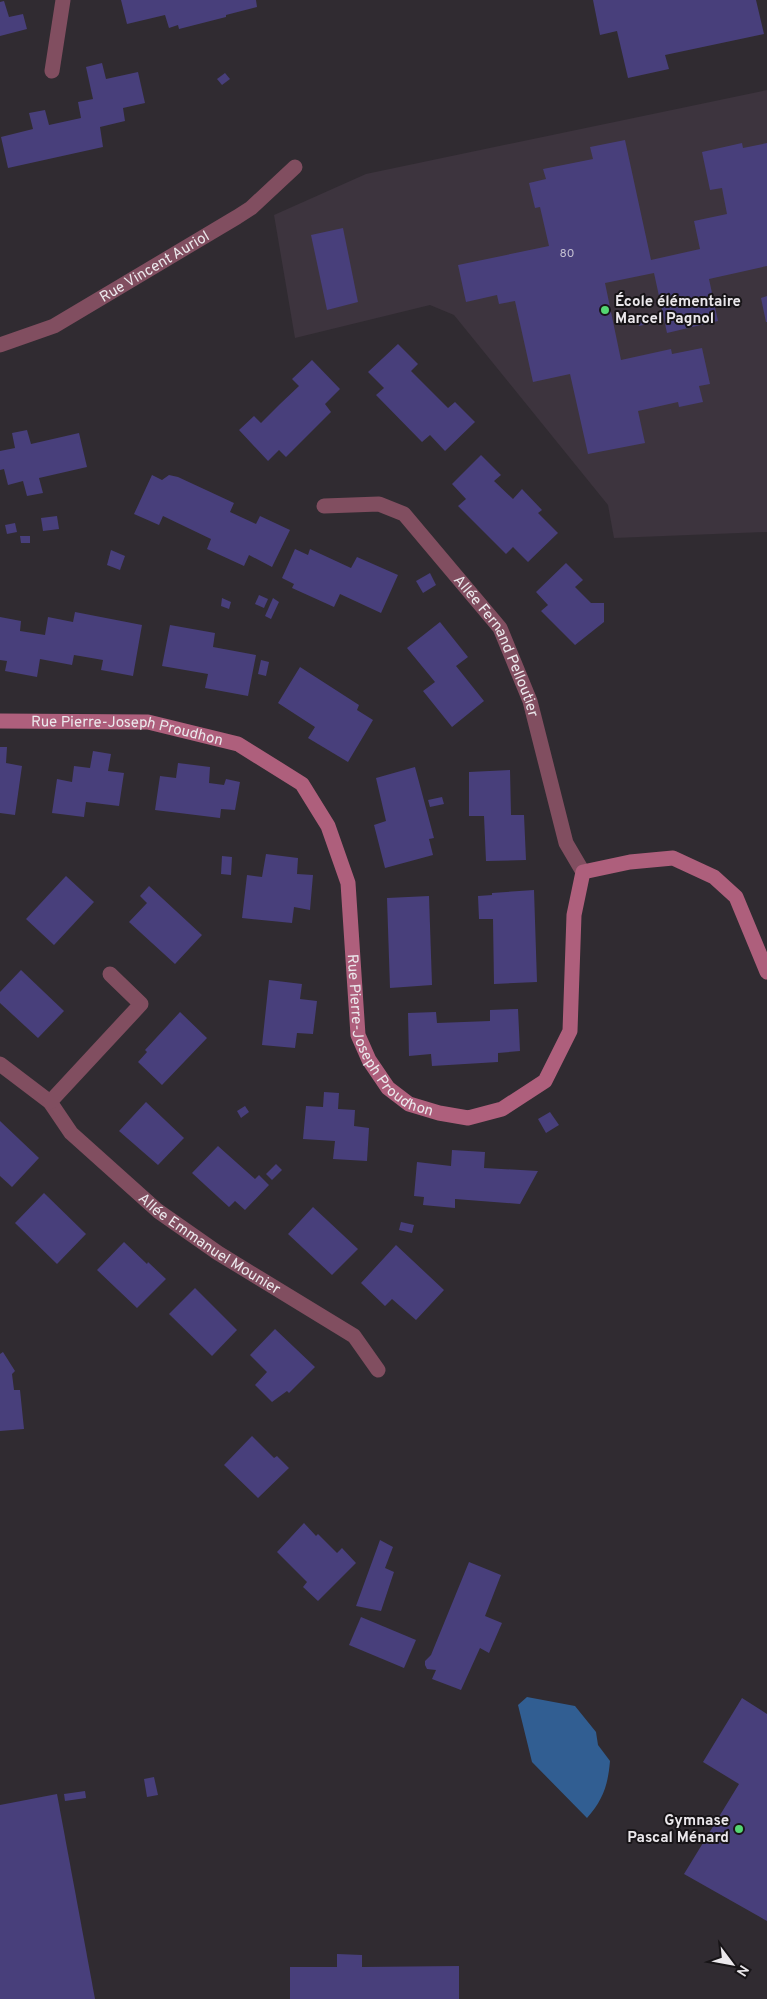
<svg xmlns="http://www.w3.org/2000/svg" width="767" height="1999" viewBox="0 0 767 1999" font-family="Overpass,sans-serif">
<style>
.built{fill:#3d343e}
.water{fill:#315e92}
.building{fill:#483f7b}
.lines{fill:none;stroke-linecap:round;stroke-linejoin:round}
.street{stroke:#814e60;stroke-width:15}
.secondary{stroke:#ae5f7c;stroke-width:15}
.poi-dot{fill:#54d672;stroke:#171417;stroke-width:2}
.labels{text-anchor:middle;stroke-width:4;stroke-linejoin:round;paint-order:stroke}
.number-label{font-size:12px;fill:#c2bed0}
.street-label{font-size:15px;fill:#ebe8ec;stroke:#171417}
.poi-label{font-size:15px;font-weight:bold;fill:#ebe8ec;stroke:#171417;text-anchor:start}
</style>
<rect width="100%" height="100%" fill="#302b31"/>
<polygon class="built" points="767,90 767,532 614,538 608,505 454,315 430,305 295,338 274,215 366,174"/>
<path class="water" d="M527,1697L575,1706L596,1732L598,1745L610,1761C608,1785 603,1800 587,1818L532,1762L518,1705Z"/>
<g class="building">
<polygon points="121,0 256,0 257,7 226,15 226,17 179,29 178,25 169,28 165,15 127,24"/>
<polygon points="593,0 756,0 764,34 665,55 669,69 628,78 617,31 600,35"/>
<polygon points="4,1 9,17 23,14 27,29 0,36 0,2"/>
<polygon points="102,63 106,79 138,72 145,103 123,108 125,121 100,127 103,147 8,168 1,137 33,129 29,113 45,110 49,125 81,118 78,102 93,99 86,67"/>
<polygon points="225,73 230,79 222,85 217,79"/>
<polygon points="625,140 651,260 700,249 694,221 727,214 722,188 710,190 702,152 742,143 743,148 767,143 767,266 709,279 718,321 667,333 654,273 605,283 621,360 671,349 672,354 702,348 710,384 699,386 703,402 679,407 678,402 638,411 645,443 588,454 570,374 533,382 515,301 499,304 497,295 466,302 458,265 549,246 540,207 535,208 529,183 546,179 543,169 593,159 590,147"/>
<polygon points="343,228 358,302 327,310 311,235"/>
<polygon points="767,296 767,322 766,322 761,298"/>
<polygon points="652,314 653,323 639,326 637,317"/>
<polygon points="398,344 418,364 411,371 448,408 455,402 475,422 445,451 430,435 422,442 376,395 384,388 368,372"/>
<polygon points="312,360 340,389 325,404 331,412 286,457 279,450 268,461 239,430 254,416 261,423 280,404 299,386 292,379"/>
<polygon points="27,430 31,444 79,433 87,467 39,478 43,493 27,496 23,481 8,485 4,469 0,470 0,451 15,448 12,433"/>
<polygon points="481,455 501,475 494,481 513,499 522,489 542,510 538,513 558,533 528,562 513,547 506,554 458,506 466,499 452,484"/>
<polygon points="152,475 162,480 169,475 178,477 234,503 230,512 256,524 260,516 290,530 272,567 249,555 244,566 207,549 211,539 163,516 159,525 134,514"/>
<polygon points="57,516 59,529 43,531 41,518"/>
<polygon points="15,523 17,532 7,534 5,525"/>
<polygon points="20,536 30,536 30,543 21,543"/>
<polygon points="295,549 308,555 310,549 351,568 357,557 398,575 381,613 340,594 334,607 292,588 294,584 282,578"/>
<polygon points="111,550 125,556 120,570 107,565"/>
<polygon points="566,563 583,580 575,587 591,603 604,603 604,622 575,645 541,611 548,605 536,592"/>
<polygon points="430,573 436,585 423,593 416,581"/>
<polygon points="259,595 268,599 264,608 255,604"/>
<polygon points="222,598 231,602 229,609 221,606"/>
<polygon points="273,598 279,602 271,619 265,616"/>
<polygon points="75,612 142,625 133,676 101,670 103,660 74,655 72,665 40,659 37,677 5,671 7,661 0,660 0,617 21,621 20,631 45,635 48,617 73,622"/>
<polygon points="440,622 468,657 456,666 484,701 452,727 423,691 435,682 407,648"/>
<polygon points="170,625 215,633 213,647 256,655 248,696 205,688 208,674 162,666"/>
<polygon points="261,660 269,662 266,676 258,674"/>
<polygon points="300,667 359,705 357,710 373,720 348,762 308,738 315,727 278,703"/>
<polygon points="0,747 7,747 6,763 22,766 15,815 0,813"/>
<polygon points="93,751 111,754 108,771 124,773 119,806 86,802 84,817 52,813 57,779 72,782 74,766 90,768"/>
<polygon points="178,763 210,767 209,783 224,785 226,779 240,782 235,810 221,809 220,818 155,810 160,776 176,778"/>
<polygon points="415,767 434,838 429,839 433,855 385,868 374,825 386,821 376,778"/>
<polygon points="510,770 511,815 524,815 526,860 486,861 484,816 469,816 469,772"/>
<polygon points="442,797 444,804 430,807 428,800"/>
<polygon points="266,854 298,858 297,874 313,875 310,910 294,907 292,923 242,918 247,875 262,877"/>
<polygon points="222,856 232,857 231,875 221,874"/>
<polygon points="66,876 94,902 54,945 26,919"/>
<polygon points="149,886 202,935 175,964 129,922 147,903 140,896"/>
<polygon points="534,890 537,982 494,984 493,919 479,919 478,896 492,895 492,893"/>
<polygon points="429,896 432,985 390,988 387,898"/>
<polygon points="21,970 64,1011 38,1038 0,1003 0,992"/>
<polygon points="269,980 302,984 300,999 317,1001 313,1034 297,1033 295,1048 262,1045"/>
<polygon points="518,1009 520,1051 498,1053 498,1062 432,1066 431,1054 409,1056 408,1013 436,1012 437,1023 490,1021 490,1010"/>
<polygon points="180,1012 207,1038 162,1085 138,1062 147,1052 145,1050"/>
<polygon points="324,1092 339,1093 338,1109 355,1110 354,1126 369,1128 367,1161 333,1159 335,1141 303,1139 306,1106 323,1107"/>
<polygon points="146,1102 184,1138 158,1165 119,1131"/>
<polygon points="245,1106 249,1112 241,1118 237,1111"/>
<polygon points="550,1112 559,1125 546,1133 538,1119"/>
<polygon points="0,1121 39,1158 12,1187 0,1176"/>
<polygon points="218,1146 255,1179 259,1175 269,1185 245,1210 235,1201 229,1207 192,1173"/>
<polygon points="452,1150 485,1152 484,1168 538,1171 520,1204 455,1199 455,1208 423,1205 424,1197 414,1196 417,1162 451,1166"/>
<polygon points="276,1164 282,1170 272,1180 266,1174"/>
<polygon points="44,1193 86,1234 57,1264 15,1223"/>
<polygon points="313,1207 358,1249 332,1275 288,1234"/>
<polygon points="401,1222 414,1225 412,1233 399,1230"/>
<polygon points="124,1242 147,1264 148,1262 166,1279 137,1308 97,1270"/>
<polygon points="396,1245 444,1290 416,1320 392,1299 385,1306 361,1283"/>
<polygon points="195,1288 237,1330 212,1356 169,1314"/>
<polygon points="275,1329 315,1367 289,1393 287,1391 272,1402 255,1385 267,1372 250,1355"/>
<polygon points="3,1352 15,1371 12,1374 14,1390 20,1390 24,1429 0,1431 0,1354"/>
<polygon points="252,1436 274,1458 277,1456 289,1468 258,1498 224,1465"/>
<polygon points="304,1523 316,1536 318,1534 337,1553 342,1548 356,1563 318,1601 303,1587 307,1582 277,1552"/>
<polygon points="380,1540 393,1547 385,1568 394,1572 381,1611 356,1606"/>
<polygon points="469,1562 501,1575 485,1616 502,1623 489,1653 480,1648 461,1690 432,1679 436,1670 427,1669 425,1665 425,1661 431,1655"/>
<polygon points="361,1617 416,1640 404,1668 349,1645"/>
<polygon points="742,1698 767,1714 767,1921 684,1874 739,1784 703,1762"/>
<polygon points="154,1777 158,1795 147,1797 144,1779"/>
<polygon points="85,1791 86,1798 65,1801 64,1794"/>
<polygon points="57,1794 95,1999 0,1999 0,1805"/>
<polygon points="337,1954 362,1955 362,1967 459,1966 459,1999 290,1999 290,1967 337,1967"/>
</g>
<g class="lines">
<g class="street">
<polyline points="52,71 63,0"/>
<path id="s1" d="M0,345L54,326L237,217L251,208L295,167"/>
<path id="s2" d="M324,506L379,504L404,514L500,628L530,701L566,843L583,872"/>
<path id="s3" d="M0,1064L50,1102L71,1133L158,1211L218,1253L354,1336L378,1370"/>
<polyline points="50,1102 141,1004 110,974"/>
</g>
<path class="secondary" id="s4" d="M0,721L148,722L238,744L302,784L328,826L348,883L358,1035L369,1060L388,1088L409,1104L439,1113L468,1118L502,1109L545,1081L570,1031L574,915L583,872L630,862L673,858L714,877L736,897L767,972"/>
</g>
<g class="poi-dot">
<circle cx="605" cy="310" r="5"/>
<circle cx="739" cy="1829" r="5"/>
</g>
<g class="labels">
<g class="number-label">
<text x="567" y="257">80</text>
</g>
<g class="street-label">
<text dy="5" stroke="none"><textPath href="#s1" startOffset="174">Rue Vincent Auriol</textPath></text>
<text dy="5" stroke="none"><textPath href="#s2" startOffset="245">Allée Fernand Pelloutier</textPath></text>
<text dy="5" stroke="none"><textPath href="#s4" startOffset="128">Rue Pierre-Joseph Proudhon</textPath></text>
<text dy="5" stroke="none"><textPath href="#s4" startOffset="594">Rue Pierre-Joseph Proudhon</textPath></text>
<text dy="5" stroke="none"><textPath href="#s3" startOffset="278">Allée Emmanuel Mounier</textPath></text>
</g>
<g class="poi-label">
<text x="615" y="306">École élémentaire<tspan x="615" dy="17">Marcel Pagnol</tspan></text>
<text x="729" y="1825" text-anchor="end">Gymnase<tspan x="729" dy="17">Pascal Ménard</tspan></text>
</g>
</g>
<g transform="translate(732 1964) rotate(122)" stroke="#171417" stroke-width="4" paint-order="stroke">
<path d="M0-4L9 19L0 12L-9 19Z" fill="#ebe8ec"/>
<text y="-8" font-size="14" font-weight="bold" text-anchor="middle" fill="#ebe8ec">N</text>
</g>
</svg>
